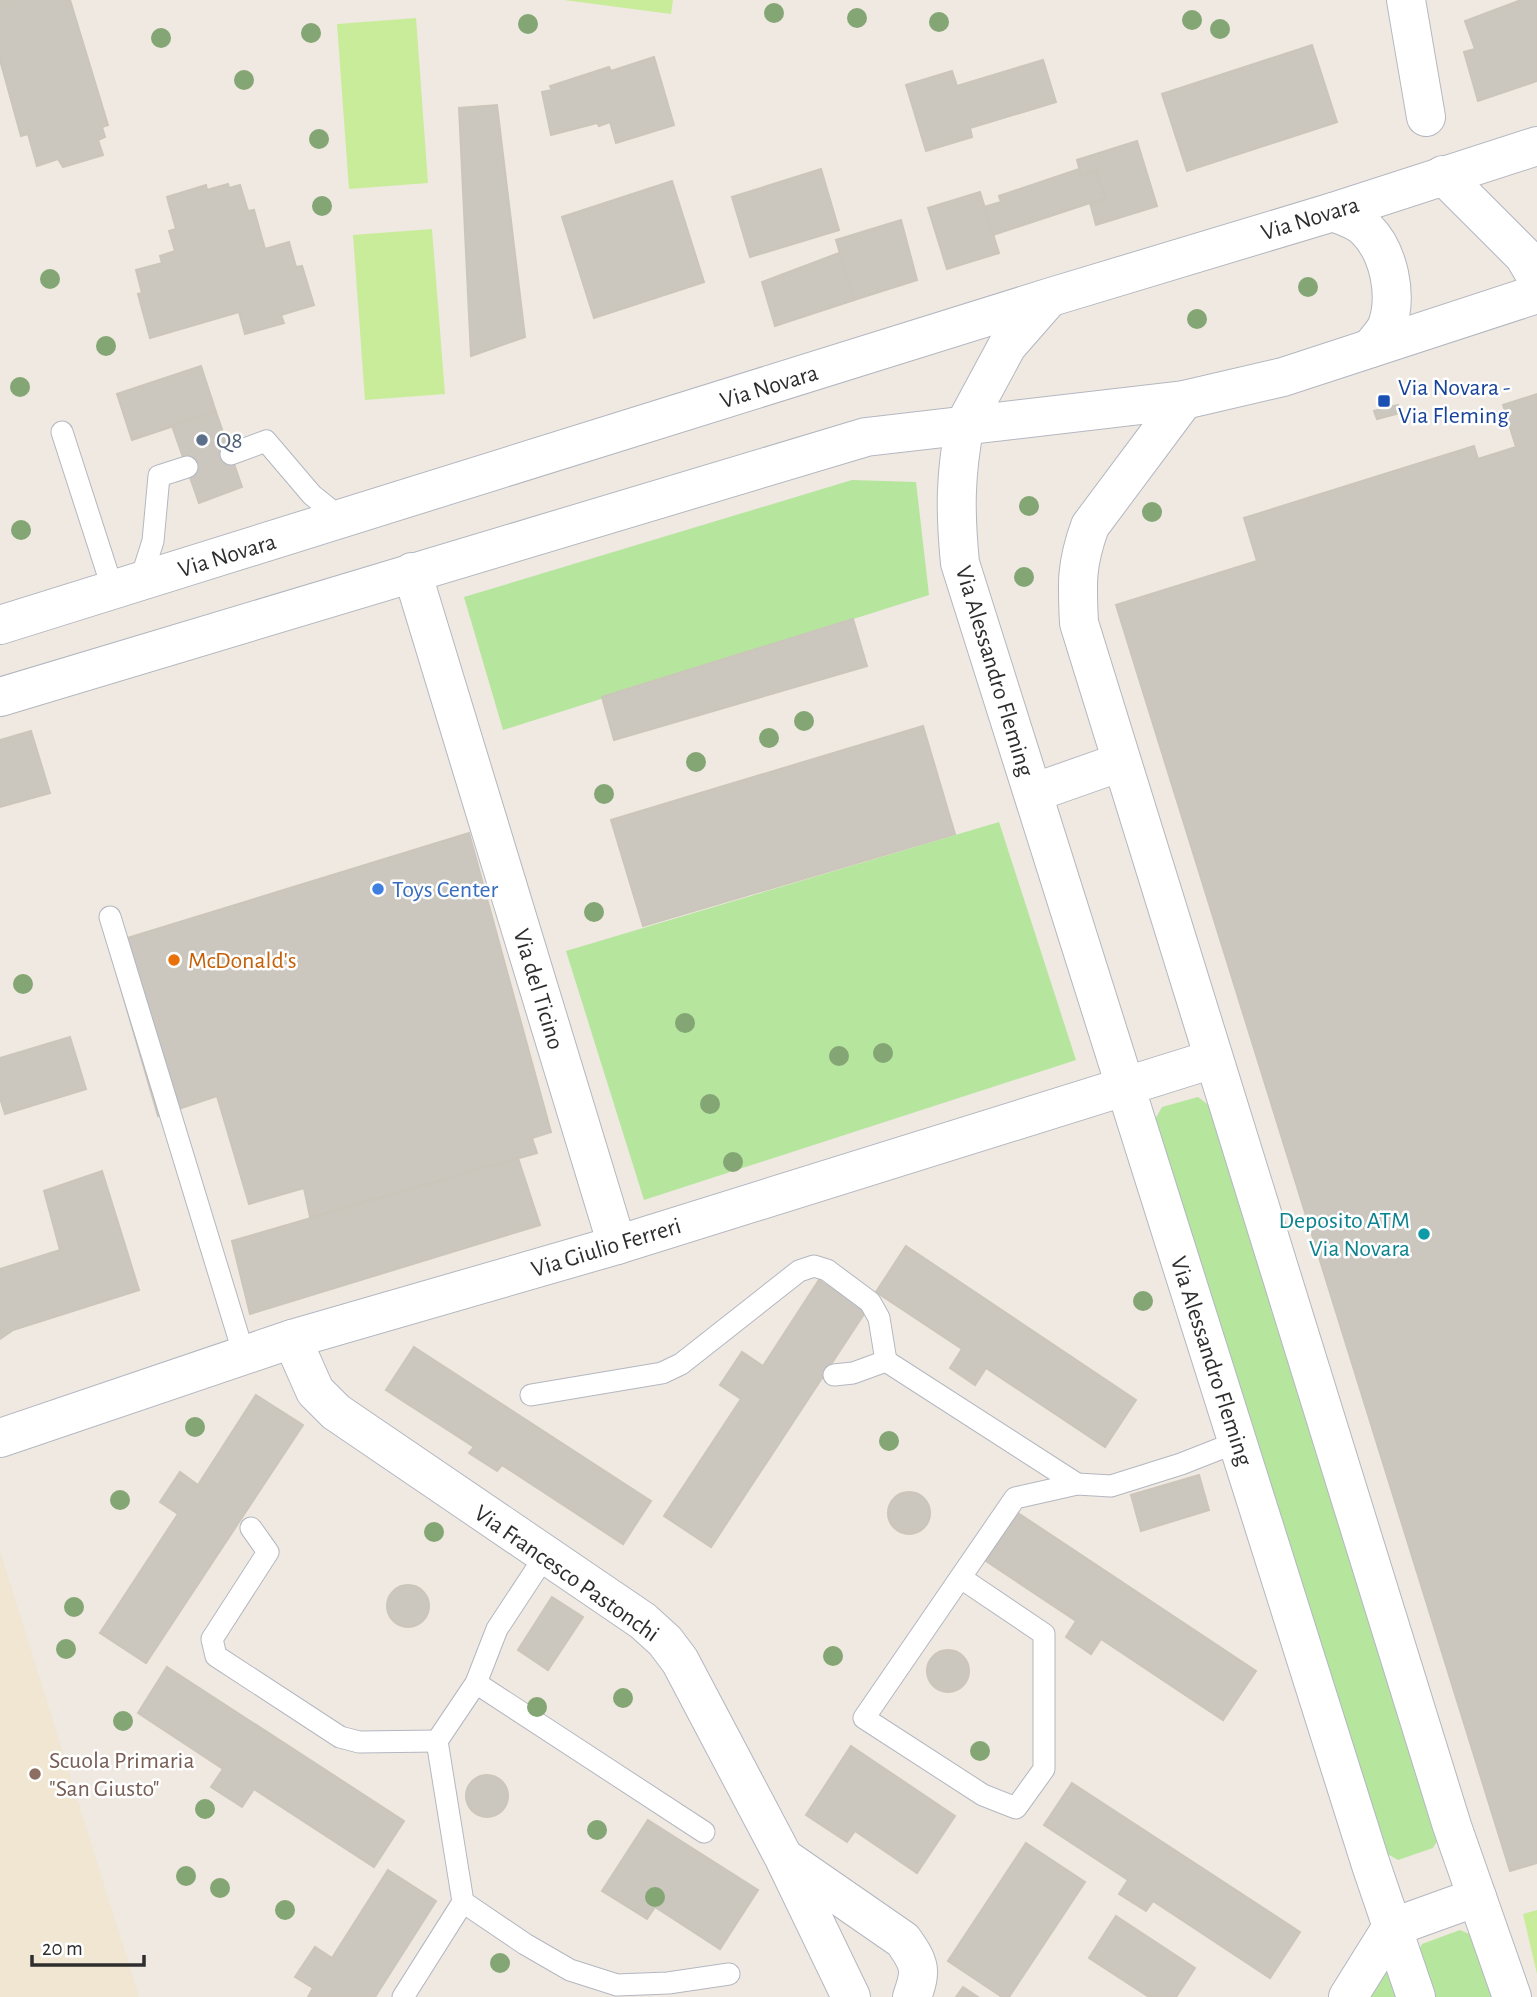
<svg xmlns="http://www.w3.org/2000/svg" width="1537" height="1997" viewBox="0 0 1537 1997" font-family="'Alegreya Sans',sans-serif">
<style>
.education{fill:#f0e6d1}
.green{fill:#b6e59e}
.pitch{fill:#c9ec9a}
.building{fill:#cbc7bf;stroke:#cbc5ba;stroke-width:2}
.lines{fill:none;stroke-linecap:round;stroke-linejoin:round}
.service-casing{stroke:#b4b7c1;stroke-width:23}
.minor-casing{stroke:#b4b7c1;stroke-width:40}
.tertiary-casing{stroke:#b4b7c1;stroke-width:40}
.service{stroke:#fff;stroke-width:21}
.minor{stroke:#fff;stroke-width:38}
.tertiary{stroke:#fff;stroke-width:38}
.tree{fill:#84a574}
.transit-dot{fill:#1a4fb4;stroke:#fff;stroke-width:2.5}
.service-dot{fill:#5c6f8a;stroke:#fff;stroke-width:2.5}
.shop-dot{fill:#3f7fe0;stroke:#fff;stroke-width:2.5}
.food-dot{fill:#e8710a;stroke:#fff;stroke-width:2.5}
.culture-dot{fill:#0f9aa8;stroke:#fff;stroke-width:2.5}
.education-dot{fill:#8d6e63;stroke:#fff;stroke-width:2.5}
.labels{text-anchor:middle;stroke-width:5;stroke-linejoin:round;paint-order:stroke}
.street-label{font-size:24px;fill:#2e2e2e;stroke:#fff}
.transit-label{font-size:24px;fill:#164399;stroke:#fff;text-anchor:start}
.service-label{font-size:24px;fill:#4e5e75;stroke:#fff;text-anchor:start}
.shop-label{font-size:24px;fill:#366cbe;stroke:#fff;text-anchor:start}
.food-label{font-size:24px;fill:#c56008;stroke:#fff;text-anchor:start}
.culture-label{font-size:24px;fill:#0d838f;stroke:#fff;text-anchor:end}
.education-label{font-size:24px;fill:#785e54;stroke:#fff;text-anchor:start}
</style>
<rect width="100%" height="100%" fill="#efe9e1"/>
<polygon class="education" points="0,1551 139,1997 0,1997"/>
<g class="green">
<polygon points="852,480 916,482 929,595 503,730 464,597"/>
<polygon points="999,822 1076,1060 644,1200 566,951"/>
<polygon points="1198,1097 1210,1106 1441,1834 1433,1848 1398,1860 1384,1852 1153,1123 1162,1107"/>
<polygon points="1460,1930 1474,1936 1496,1997 1430,1997 1415,1958 1422,1944"/>
<polygon points="1386,1970 1396,1997 1369,1997"/>
</g>
<g class="pitch">
<polygon points="564,0 673,0 671,14"/>
<polygon points="416,18 428,183 349,189 337,24"/>
<polygon points="432,229 445,394 365,400 353,235"/>
<polygon points="1537,1910 1537,1974 1523,1914"/>
</g>
<g class="building">
<polygon points="0,0 70,0 108,125 102,127 105,137 98,140 103,155 63,167 58,159 37,166 28,134 21,136 0,60"/>
<polygon points="1521,0 1537,0 1537,81 1478,101 1464,52 1475,49 1465,21"/>
<polygon points="1312,45 1337,122 1187,171 1162,94"/>
<polygon points="654,57 674,125 616,143 610,122 599,126 597,123 551,135 542,92 552,90 550,86 609,67 611,71"/>
<polygon points="1043,60 1056,102 970,128 972,137 926,151 906,85 952,71 957,86"/>
<polygon points="497,105 525,337 471,356 459,108"/>
<polygon points="1137,141 1157,206 1096,225 1090,203 1105,198 1095,170 1081,175 1077,160"/>
<polygon points="821,169 839,230 750,257 732,197"/>
<polygon points="1079,169 1081,175 1095,170 1105,198 993,235 984,207 1001,202 999,196"/>
<polygon points="672,181 704,282 594,318 562,217"/>
<polygon points="228,184 229,188 240,185 248,211 254,210 265,249 289,242 296,267 302,266 314,305 281,315 284,323 245,334 239,312 150,338 138,294 142,293 136,270 162,263 160,256 175,251 169,231 176,229 167,197 206,185 207,190"/>
<polygon points="980,192 999,253 947,269 928,208"/>
<polygon points="901,220 917,280 854,300 836,240"/>
<polygon points="839,253 854,300 775,326 762,282"/>
<polygon points="201,366 216,412 132,440 117,394"/>
<polygon points="1537,394 1537,1863 1510,1871 1116,605 1257,561 1244,518 1474,446 1478,459 1516,447 1503,405"/>
<polygon points="1398,405 1400,413 1377,419 1374,411"/>
<polygon points="216,412 242,487 199,503 172,426"/>
<polygon points="853,619 867,666 614,740 602,697"/>
<polygon points="923,726 955,834 643,926 611,820"/>
<polygon points="31,731 50,793 0,807 0,740"/>
<polygon points="469,833 551,1132 532,1138 537,1153 310,1217 304,1188 249,1204 217,1096 158,1116 108,944"/>
<polygon points="70,1037 86,1089 5,1114 0,1098 0,1058"/>
<polygon points="518,1158 540,1225 250,1314 232,1241"/>
<polygon points="102,1171 139,1290 13,1330 0,1339 0,1269 60,1250 44,1191"/>
<polygon points="906,1246 1136,1400 1105,1447 986,1368 975,1385 950,1368 962,1349 876,1292"/>
<polygon points="819,1280 866,1311 711,1547 664,1516 741,1399 720,1385 742,1352 763,1366"/>
<polygon points="414,1347 651,1501 623,1544 502,1465 497,1471 469,1453 474,1447 386,1390"/>
<polygon points="256,1395 303,1425 146,1663 100,1633 178,1514 160,1502 180,1472 198,1485"/>
<polygon points="1199,1475 1209,1510 1141,1531 1131,1495"/>
<circle cx="909" cy="1513" r="21"/>
<polygon points="1018,1513 1256,1671 1223,1720 1101,1639 1091,1654 1066,1637 1076,1621 986,1561"/>
<circle cx="408" cy="1606" r="21"/>
<polygon points="552,1597 583,1617 548,1670 518,1650"/>
<circle cx="948" cy="1671" r="21"/>
<polygon points="167,1667 404,1821 374,1867 254,1789 242,1807 211,1787 223,1769 138,1713"/>
<polygon points="851,1746 955,1816 917,1873 855,1831 847,1842 806,1815"/>
<circle cx="487" cy="1796" r="21"/>
<polygon points="1072,1783 1300,1932 1270,1978 1153,1901 1146,1911 1119,1894 1128,1880 1044,1825"/>
<polygon points="648,1820 758,1890 720,1949 655,1907 647,1919 602,1891"/>
<polygon points="1026,1843 1085,1882 1009,1997 1002,1997 948,1961"/>
<polygon points="388,1870 436,1901 375,1997 308,1997 313,1988 295,1977 315,1947 332,1958"/>
<polygon points="1116,1916 1195,1968 1176,1997 1149,1997 1089,1958"/>
<polygon points="963,1987 978,1997 956,1997"/>
</g>
<g class="lines">
<g class="service-casing">
<g id="service">
<polyline points="62,432 113,590"/>
<polyline points="231,454 266,441 312,495 342,519"/>
<polyline points="140,582 153,541 159,476 187,467"/>
<polyline points="110,917 244,1355"/>
<polyline points="834,1375 853,1373 886,1361 1077,1484"/>
<polyline points="531,1395 662,1373 681,1364 799,1271 814,1266 827,1270 870,1302 879,1318 886,1361"/>
<polyline points="251,1528 268,1552 212,1639 216,1656 340,1737 359,1742 437,1741"/>
<polyline points="545,1556 497,1629 476,1683 437,1741 463,1902 525,1944 570,1970 617,1985 668,1983 729,1974"/>
<polyline points="961,1578 1044,1634 1044,1769 1016,1808 983,1795 864,1718 1015,1498 1077,1484 1111,1486 1181,1464 1237,1442"/>
<polyline points="476,1683 704,1832"/>
<polyline points="403,1997 463,1902"/>
</g>
</g>
<g class="minor-casing">
<g id="minor">
<polyline points="1406,0 1426,117"/>
<path d="M1184,400L1090,526C1076,565 1077,583 1079,623L1452,1826L1512,1997"/>
<path d="M965,424C955,475 955,512 960,563L1371,1865L1416,1997"/>
<polyline points="412,572 617,1245"/>
<polyline points="1033,793 1121,762"/>
<polyline points="292,1339 315,1391 336,1412 643,1621 665,1641 680,1661 784,1858 851,1997"/>
<polyline points="0,1438 292,1339 617,1245 1213,1059"/>
<path d="M786,1859L903,1940C920,1964 922,1970 912,1997"/>
<polyline points="1348,1997 1391,1928 1477,1897"/>
</g>
</g>
<g class="tertiary-casing">
<g id="tertiary">
<polyline points="1443,175 1524,256 1537,278"/>
<path d="M1333,212C1345,217 1357,220 1366,229C1389,252 1398,295 1387,326C1384,333 1376,341 1371,348"/>
<polyline points="965,424 1007,346 1049,298"/>
<polyline points="0,625 1051,297 1333,212 1537,146"/>
<polyline points="0,697 866,437 1184,400 1283,377 1537,294"/>
</g>
</g>
<use href="#service" class="service"/>
<use href="#minor" class="minor"/>
<use href="#tertiary" class="tertiary"/>
</g>
<g class="tree">
<circle cx="774" cy="13" r="10"/>
<circle cx="857" cy="18" r="10"/>
<circle cx="1192" cy="20" r="10"/>
<circle cx="939" cy="22" r="10"/>
<circle cx="528" cy="24" r="10"/>
<circle cx="1220" cy="29" r="10"/>
<circle cx="311" cy="33" r="10"/>
<circle cx="161" cy="38" r="10"/>
<circle cx="244" cy="80" r="10"/>
<circle cx="319" cy="139" r="10"/>
<circle cx="322" cy="206" r="10"/>
<circle cx="50" cy="279" r="10"/>
<circle cx="1308" cy="287" r="10"/>
<circle cx="1197" cy="319" r="10"/>
<circle cx="106" cy="346" r="10"/>
<circle cx="20" cy="387" r="10"/>
<circle cx="1029" cy="506" r="10"/>
<circle cx="1152" cy="512" r="10"/>
<circle cx="21" cy="530" r="10"/>
<circle cx="1024" cy="577" r="10"/>
<circle cx="804" cy="721" r="10"/>
<circle cx="769" cy="738" r="10"/>
<circle cx="696" cy="762" r="10"/>
<circle cx="604" cy="794" r="10"/>
<circle cx="594" cy="912" r="10"/>
<circle cx="23" cy="984" r="10"/>
<circle cx="685" cy="1023" r="10"/>
<circle cx="883" cy="1053" r="10"/>
<circle cx="839" cy="1056" r="10"/>
<circle cx="710" cy="1104" r="10"/>
<circle cx="733" cy="1162" r="10"/>
<circle cx="1143" cy="1301" r="10"/>
<circle cx="195" cy="1427" r="10"/>
<circle cx="889" cy="1441" r="10"/>
<circle cx="120" cy="1500" r="10"/>
<circle cx="434" cy="1532" r="10"/>
<circle cx="74" cy="1607" r="10"/>
<circle cx="66" cy="1649" r="10"/>
<circle cx="833" cy="1656" r="10"/>
<circle cx="623" cy="1698" r="10"/>
<circle cx="537" cy="1707" r="10"/>
<circle cx="123" cy="1721" r="10"/>
<circle cx="980" cy="1751" r="10"/>
<circle cx="205" cy="1809" r="10"/>
<circle cx="597" cy="1830" r="10"/>
<circle cx="186" cy="1876" r="10"/>
<circle cx="220" cy="1888" r="10"/>
<circle cx="655" cy="1897" r="10"/>
<circle cx="285" cy="1910" r="10"/>
<circle cx="500" cy="1963" r="10"/>
</g>
<rect class="transit-dot" x="1377" y="394" width="14" height="14" rx="3.5"/>
<circle class="service-dot" cx="202" cy="440" r="7"/>
<circle class="shop-dot" cx="378" cy="889" r="7"/>
<circle class="food-dot" cx="174" cy="960" r="7"/>
<circle class="culture-dot" cx="1424" cy="1234" r="7"/>
<circle class="education-dot" cx="35" cy="1774" r="7"/>
<g class="labels">
<g class="street-label">
<text transform="translate(1310 218) rotate(-17)" y="8">Via Novara</text>
<text transform="translate(769 386) rotate(-17)" y="8">Via Novara</text>
<text transform="translate(227 555) rotate(-17)" y="8">Via Novara</text>
<text transform="translate(995 671) rotate(73)" y="8">Via Alessandro Fleming</text>
<text transform="translate(539 989) rotate(73)" y="8">Via del Ticino</text>
<text transform="translate(606 1247) rotate(-17)" y="8">Via Giulio Ferreri</text>
<text transform="translate(1212 1361) rotate(72)" y="8">Via Alessandro Fleming</text>
<text transform="translate(567 1573) rotate(35)" y="8">Via Francesco Pastonchi</text>
</g>
<g class="transit-label">
<text x="1398" y="395">Via Novara -<tspan x="1398" dy="28">Via Fleming</tspan></text>
</g>
<g class="service-label">
<text x="216" y="448">Q8</text>
</g>
<g class="shop-label">
<text x="392" y="897">Toys Center</text>
</g>
<g class="food-label">
<text x="188" y="968">McDonald's</text>
</g>
<g class="culture-label">
<text x="1410" y="1228">Deposito ATM<tspan x="1410" dy="28">Via Novara</tspan></text>
</g>
<g class="education-label">
<text x="49" y="1768">Scuola Primaria<tspan x="49" dy="28">"San Giusto"</tspan></text>
</g>
</g>
<path d="M32 1955v10h112v-10" fill="none" stroke="#2e2e2e" stroke-width="3.5"/>
<text x="42" y="1955" font-size="21" fill="#2e2e2e" stroke="#ffffff" stroke-width="5" paint-order="stroke">20 m</text>
</svg>
